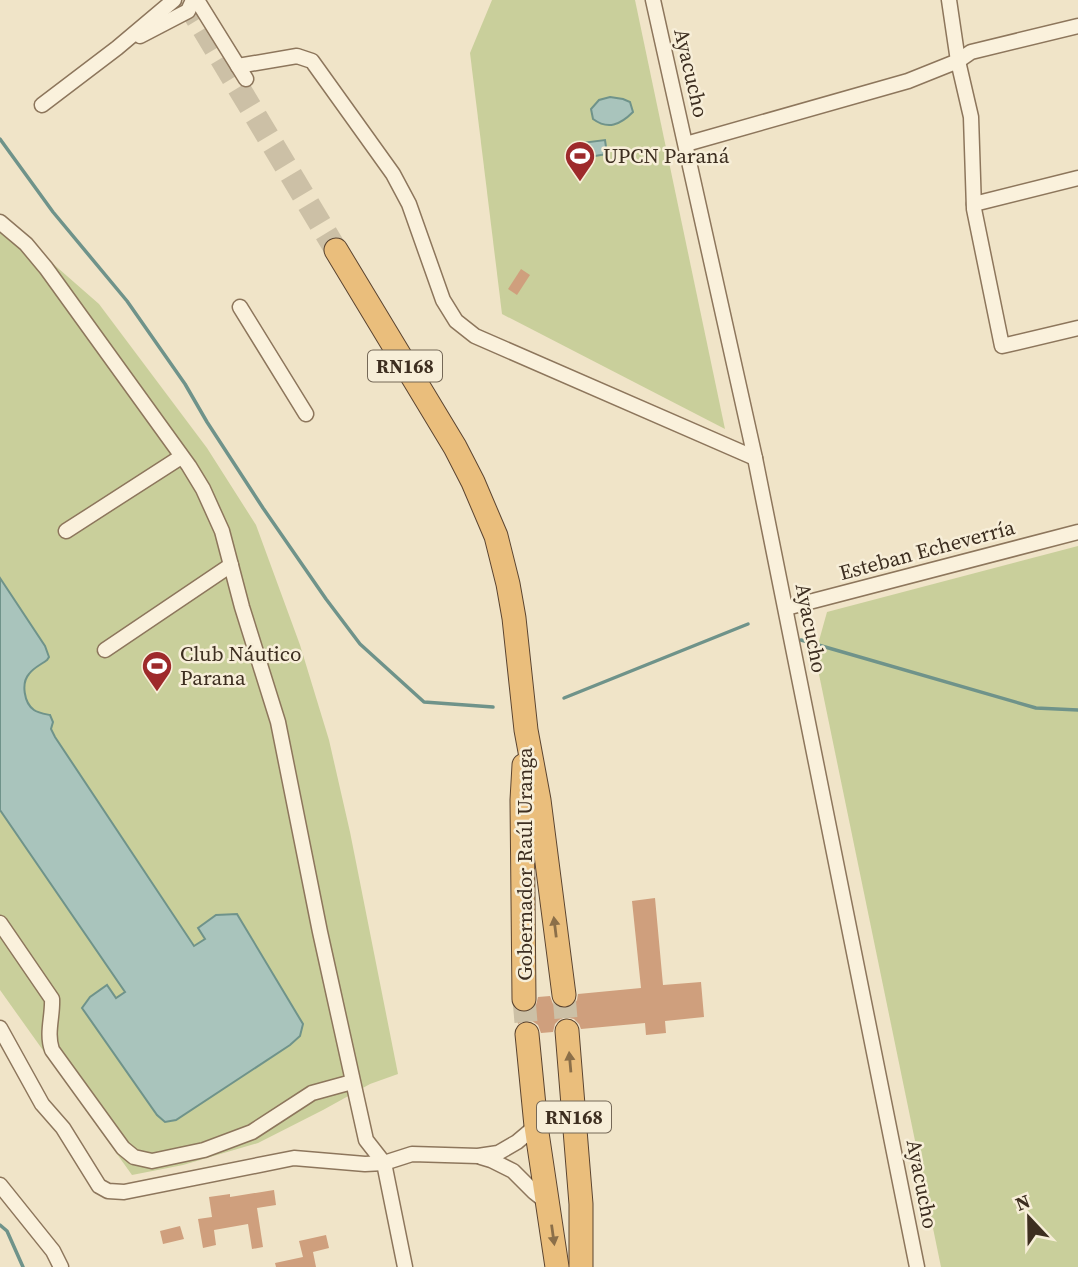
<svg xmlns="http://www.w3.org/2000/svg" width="1078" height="1267" viewBox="0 0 1078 1267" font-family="'Source Serif 4',serif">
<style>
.green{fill:#c9cf9b}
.water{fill:#a9c4bc;stroke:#6f938a;stroke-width:2}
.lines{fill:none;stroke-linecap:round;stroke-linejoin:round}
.stream{stroke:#6f938a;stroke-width:3.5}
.building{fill:#cf9f7d}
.trunk-tunnel{stroke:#ccc0a6;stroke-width:23;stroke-dasharray:23 11;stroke-linecap:butt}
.minor-casing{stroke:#8d765c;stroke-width:17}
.trunk-casing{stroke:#5b4430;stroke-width:25}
.minor{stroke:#faf1dc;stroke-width:14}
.trunk{stroke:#eabe7c;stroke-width:23}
.oneway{fill:#8b6f49}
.labels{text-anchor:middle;stroke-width:5;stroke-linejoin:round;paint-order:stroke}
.shield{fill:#f7eed8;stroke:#756857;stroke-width:2}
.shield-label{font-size:19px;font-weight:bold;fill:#3d2e20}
.street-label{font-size:21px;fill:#3d2e20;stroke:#f7eed8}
.poi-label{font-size:21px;fill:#3d2e20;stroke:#f7eed8;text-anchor:start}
</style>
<rect width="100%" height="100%" fill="#f0e4c8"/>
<g class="green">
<polygon points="492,0 635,0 725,429 502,314 470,53"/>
<polygon points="0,214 3,220 99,304 207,448 256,525 300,645 329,740 350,832 398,1074 370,1084 323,1110 258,1143 183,1165 132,1175 0,990"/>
<polygon points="1078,546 1078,1267 941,1267 815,655 827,612"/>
</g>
<g class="water">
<path d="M610,97L623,99L630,102L633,112C620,125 608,130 593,119L591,109L599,100Z"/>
<polygon points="605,140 607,154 583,158 581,143"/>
<path d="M0,578L45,646L49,657L47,660C42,664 33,668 29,674C21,683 24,703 34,710C38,713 45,714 50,715L53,722L51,729L55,737L194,946L205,939L198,928L216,915L237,914L303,1024L300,1036L290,1045L176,1120L165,1122L157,1115L82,1008L90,997L107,985L116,998L125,992L0,810Z"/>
</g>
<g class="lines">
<g class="stream">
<polyline points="0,139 53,212 127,301 185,384 207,422 263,508 326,599 360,644 424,702 493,707"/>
<polyline points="801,640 1036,708 1078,710"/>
<polyline points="564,698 748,624"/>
<polyline points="0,1225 7,1231 23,1267"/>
</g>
</g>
<g class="building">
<polygon points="521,269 530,275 517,295 508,289"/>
<polygon points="655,898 663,985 701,982 704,1017 665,1021 666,1033 646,1035 645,1023 581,1029 579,1024 574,1019 565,1017 559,1020 555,1024 553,1032 541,1033 538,1025 532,1021 525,1020 518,1024 516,1011 523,1013 532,1011 536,1005 538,997 550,996 553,1004 558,1008 565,1009 573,1006 577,1000 578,994 641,988 632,901"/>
<polygon points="274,1190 276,1205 257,1208 263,1247 252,1249 248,1224 214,1230 216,1245 203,1248 198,1219 212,1217 209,1197 230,1194 230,1197"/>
<polygon points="180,1226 184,1239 163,1244 160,1231"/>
<polygon points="326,1235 329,1248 313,1252 316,1267 276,1267 275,1263 303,1257 299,1241"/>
</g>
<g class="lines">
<g class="trunk-tunnel">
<polyline points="186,0 336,250"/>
<polyline points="564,995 567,1031"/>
<polyline points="524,999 527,1034"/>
</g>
<g class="minor-casing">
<g id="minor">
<polyline points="197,0 246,79"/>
<polyline points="653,0 755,458 917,1267"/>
<polyline points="949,0 958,61 971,117 974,209 1002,346 1078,328"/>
<polyline points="140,36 188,11 193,0"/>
<polyline points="238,66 297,56 312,61 393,174 409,204 443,300 456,321 475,336 755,458"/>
<polyline points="42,105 117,48 174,0"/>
<polyline points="686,144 908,81 958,61 971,52 1078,26"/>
<polyline points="974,204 1078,178"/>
<polyline points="0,222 26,244 46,268 189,466 203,489 222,531 242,607 278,722 320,932 366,1140 384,1163 405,1267"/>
<polyline points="240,307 306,414"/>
<polyline points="66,531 181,457"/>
<polyline points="786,608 1078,532"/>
<polyline points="105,650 231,565"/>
<path d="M0,923L52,999C53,1016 46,1033 52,1050L123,1148L134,1157L152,1161L204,1150L252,1132L312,1093L352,1082"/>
<polyline points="0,1028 42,1104 63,1128 99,1186 108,1191 124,1192 294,1158 365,1164 384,1163 412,1154 478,1156 498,1153 517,1142 536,1126"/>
<polyline points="481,1157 491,1160 513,1171 534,1192 548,1203"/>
<polyline points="0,1185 53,1251 61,1267"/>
</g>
</g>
<g class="trunk-casing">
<g id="trunk">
<polyline points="336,250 455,447 473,482 496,536 508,584 514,618 526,730 539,800 564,995"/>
<polyline points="524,999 522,800 524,765"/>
<polyline points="567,1031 581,1204 581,1267"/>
<polyline points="527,1034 536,1126 557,1267"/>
</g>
</g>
<use href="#minor" class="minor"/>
<use href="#trunk" class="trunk"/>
</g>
<defs><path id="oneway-solid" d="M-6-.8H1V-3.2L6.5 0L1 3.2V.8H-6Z" transform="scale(1.75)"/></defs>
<g class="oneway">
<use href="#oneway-solid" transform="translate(555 927) rotate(-97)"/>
<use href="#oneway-solid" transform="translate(570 1062) rotate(-95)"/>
<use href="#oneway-solid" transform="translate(553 1235) rotate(82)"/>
</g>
<defs>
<g id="stadium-pin" transform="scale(1.575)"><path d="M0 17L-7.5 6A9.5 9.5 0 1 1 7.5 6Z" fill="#9e2a2b" stroke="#f7eed8"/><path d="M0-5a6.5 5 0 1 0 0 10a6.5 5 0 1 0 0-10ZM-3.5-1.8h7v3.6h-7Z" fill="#fff"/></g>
</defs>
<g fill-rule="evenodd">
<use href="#stadium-pin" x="580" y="156"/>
<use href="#stadium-pin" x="157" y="666"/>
</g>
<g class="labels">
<g class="shield">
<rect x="368" y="350.5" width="74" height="31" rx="5"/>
<rect x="537" y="1101.5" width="74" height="31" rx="5"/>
</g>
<g class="shield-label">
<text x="405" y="373">RN168</text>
<text x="574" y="1124">RN168</text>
</g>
<g class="street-label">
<text transform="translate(691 73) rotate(77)" y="7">Ayacucho</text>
<text transform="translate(927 550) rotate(-15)" y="7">Esteban Echeverría</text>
<text transform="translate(811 628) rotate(79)" y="7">Ayacucho</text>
<text transform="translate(525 864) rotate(-90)" y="7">Gobernador Raúl Uranga</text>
<text transform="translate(922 1184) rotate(79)" y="7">Ayacucho</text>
</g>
<g class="poi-label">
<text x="603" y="163">UPCN Paraná</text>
<text x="180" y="661">Club Náutico<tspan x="180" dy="24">Parana</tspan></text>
</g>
</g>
<g transform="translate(1029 1218) rotate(338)" stroke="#f7eed8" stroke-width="5" paint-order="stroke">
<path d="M0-5L12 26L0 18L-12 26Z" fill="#3d2e20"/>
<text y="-10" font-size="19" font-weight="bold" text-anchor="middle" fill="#3d2e20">N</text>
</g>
</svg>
